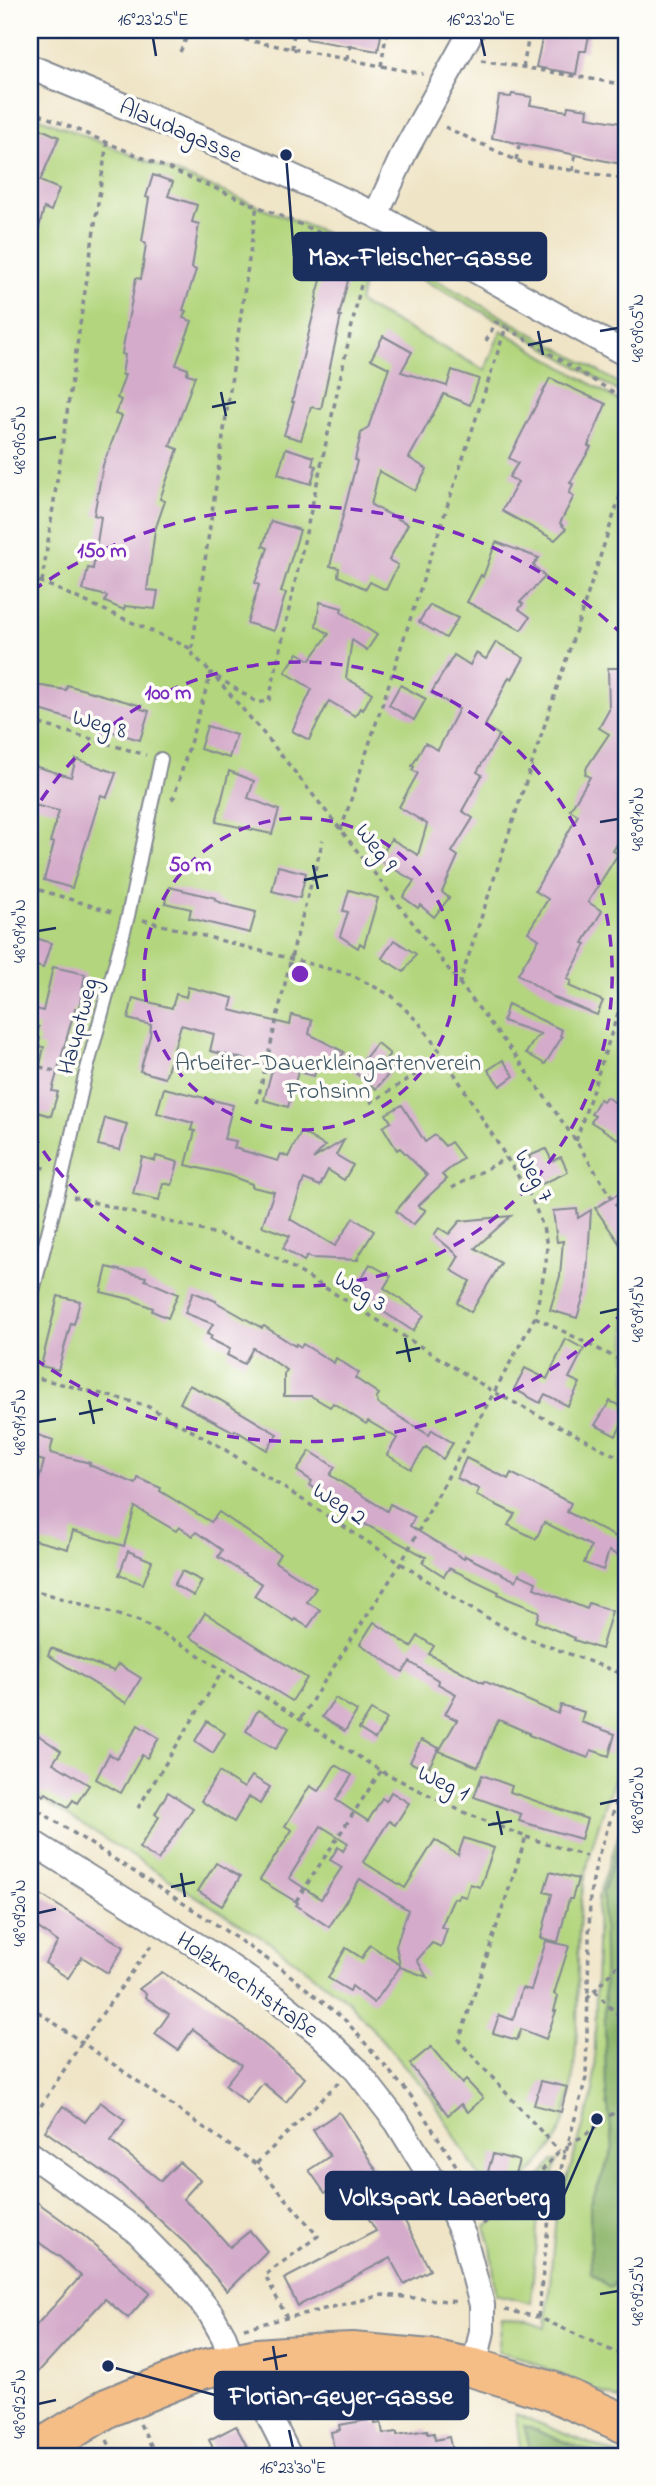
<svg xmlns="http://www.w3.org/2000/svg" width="656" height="2486" viewBox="0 0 656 2486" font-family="'Indie Flower',sans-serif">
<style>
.green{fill:#b2d57d;stroke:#66826e;stroke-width:2}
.forest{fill:#8db66c;stroke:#547265;stroke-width:2}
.building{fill:#d4abca;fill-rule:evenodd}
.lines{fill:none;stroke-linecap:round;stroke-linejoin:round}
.lane-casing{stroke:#858a92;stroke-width:16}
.street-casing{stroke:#858a92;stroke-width:28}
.primary-casing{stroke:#858a92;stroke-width:42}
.path{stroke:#858a92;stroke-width:3.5;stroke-dasharray:5 5;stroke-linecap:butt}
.lane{stroke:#fff;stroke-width:12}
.street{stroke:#fff;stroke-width:24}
.primary{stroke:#f6be87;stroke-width:38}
.ticks{fill:none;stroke:#1b2f5e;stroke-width:2.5}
.ring{fill:none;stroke:#7b2cbf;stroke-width:3.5;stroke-dasharray:12 9}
.labels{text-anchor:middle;stroke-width:7;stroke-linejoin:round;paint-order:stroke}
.street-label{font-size:24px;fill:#1b2f5e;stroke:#fdfcf7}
.park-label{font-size:24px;fill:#415866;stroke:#fdfcf7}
.centre{fill:#7b2cbf;stroke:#fdfcf7;stroke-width:3.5}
.ring-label{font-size:21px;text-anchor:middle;font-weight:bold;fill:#7b2cbf;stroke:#fdfcf7;stroke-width:7;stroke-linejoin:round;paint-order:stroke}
.leader{fill:none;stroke:#1b2f5e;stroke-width:2.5}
.callout-dot{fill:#1b2f5e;stroke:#fdfcf7;stroke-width:2.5}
.callout{fill:#1b2f5e;stroke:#1b2f5e;stroke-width:2.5}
.callout-label{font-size:26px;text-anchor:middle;font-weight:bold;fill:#fff}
.neatline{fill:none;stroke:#1b2f5e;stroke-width:2.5}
.ticks-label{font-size:18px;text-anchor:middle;fill:#1b2f5e}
</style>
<rect width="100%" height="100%" fill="#fdfcf7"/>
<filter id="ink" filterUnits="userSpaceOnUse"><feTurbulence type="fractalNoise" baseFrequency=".0143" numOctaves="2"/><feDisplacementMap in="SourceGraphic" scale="14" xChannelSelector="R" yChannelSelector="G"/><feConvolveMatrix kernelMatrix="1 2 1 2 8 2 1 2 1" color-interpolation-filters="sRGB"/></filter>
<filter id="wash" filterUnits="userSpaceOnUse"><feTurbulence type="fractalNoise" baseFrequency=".00686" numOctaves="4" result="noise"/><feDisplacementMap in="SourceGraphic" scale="28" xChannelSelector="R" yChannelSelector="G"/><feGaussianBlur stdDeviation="1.57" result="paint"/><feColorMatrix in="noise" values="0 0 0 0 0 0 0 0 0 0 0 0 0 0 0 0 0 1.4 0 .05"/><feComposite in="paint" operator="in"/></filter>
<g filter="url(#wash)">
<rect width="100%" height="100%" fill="#efe4c6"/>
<g class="green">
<path d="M30,114L370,251L359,303L485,370L501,330L626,405V1746C607,1801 584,1856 580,1914C574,1987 585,2065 559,2135C554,2151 511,2193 498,2208L430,2095L348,2001L272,1944L30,1792Z"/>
<polygon points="415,268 590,366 626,388 626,396 515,329 412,274"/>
<polygon points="626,1813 626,1826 603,1892 606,2091 613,2148 590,2206 591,2273 610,2288 626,2272 626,2403 522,2358 498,2352 502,2320 530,2321 546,2327 556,2215 594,2091 598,1898"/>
<polygon points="553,2161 557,2161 543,2216 538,2216 531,2303 496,2294 491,2246 485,2227 521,2201"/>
<polygon points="516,2414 620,2456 601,2456 525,2426 532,2456 521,2456"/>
</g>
<g class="forest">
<polygon points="626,1826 626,2272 610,2288 591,2273 590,2206 613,2148 606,2091 603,1892"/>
<polygon points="524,2426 601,2456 532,2456"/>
</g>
<g id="blocks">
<g class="building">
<polygon points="307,30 382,30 378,51 306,39"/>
<polygon points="544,30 590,30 586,51 580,51 576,74 536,67"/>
<polygon points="512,94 532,97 530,105 567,111 568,106 588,109 587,117 626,124 626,165 492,138 499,96 511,97"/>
<polygon points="39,128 59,137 40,181 59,189 51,211 44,208 36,240 30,239 30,156"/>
<polygon points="153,175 173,182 168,196 197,205 192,222 199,224 192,268 196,270 183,310 186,311 183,318 192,321 176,365 188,369 187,374 195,376 170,446 178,449 160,499 165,501 155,530 147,590 158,591 155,609 125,606 124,610 105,602 107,596 83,590 88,568 93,569 101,517 94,515 103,465 122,416 115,414 121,400 117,398 125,375 122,375 125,355 122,354 123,347 136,278 141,279 146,244 142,241 149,198 146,197"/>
<polygon points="329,252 352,258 353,261 339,316 341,316 321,409 311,407 301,440 284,435 294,402 292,402 317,299 316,298"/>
<polygon points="383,336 412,352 401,372 447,386 452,370 479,379 470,405 444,394 409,458 427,469 415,491 379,471 371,505 408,524 389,560 398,565 386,590 370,582 366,589 338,576 339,568 330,566 357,461 355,460 361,433 368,428 389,368 371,359"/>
<polygon points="550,378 606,404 588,446 591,447 570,483 573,484 569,493 574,496 560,523 566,529 555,540 502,511 518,482 509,477 518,463 509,458"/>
<polygon points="286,448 314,457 312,465 316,466 311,484 278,474"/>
<polygon points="271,521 300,530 281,592 286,593 274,631 247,623 259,585 255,583 268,548 263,546"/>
<polygon points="496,542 539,558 533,565 545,577 520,602 523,604 519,609 530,617 521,630 467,602 481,575 483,577"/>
<polygon points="320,602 342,608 341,612 377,635 367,650 352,640 346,678 372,693 363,710 360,708 355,716 329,701 309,740 292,731 312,689 285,672 298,653 310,660 329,634 316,626"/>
<polygon points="430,605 458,618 446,638 419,622"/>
<polygon points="496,642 524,658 512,679 509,677 485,726 499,735 477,772 482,775 462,811 473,818 452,852 458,856 442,892 449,898 434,917 420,905 418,908 403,897 414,881 379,860 391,839 418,855 427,824 399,807 418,773 412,770 414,767 412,766 425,743 438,750 459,709 431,693 454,655 470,665 476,653 486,659"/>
<polygon points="608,668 626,668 626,830 613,851 618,854 588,902 602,911 583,943 586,944 567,979 571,981 569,986 603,1001 597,1015 555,998 518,974 539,939 528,932 548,899 535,891 578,815 570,810 590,777 585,774 587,767 609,734 599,728 609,710"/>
<polygon points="30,684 66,690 67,685 142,706 141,709 149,711 140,740 30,707"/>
<polygon points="400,685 426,699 414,720 389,705"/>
<polygon points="207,726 236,735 229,758 200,749"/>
<polygon points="76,759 116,773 107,797 101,795 72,888 44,880 54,843 50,842 59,811 30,804 30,781 34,766 71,777"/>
<polygon points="229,771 254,781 248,798 279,810 272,834 216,822"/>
<polygon points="278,866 306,873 300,898 272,891"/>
<polygon points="169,887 216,898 215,900 224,904 256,912 250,933 189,918 191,909 165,903"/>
<polygon points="349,890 378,898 364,946 360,943 358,948 340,936 348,912 343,911"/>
<polygon points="30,936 51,943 43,968 30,964"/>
<polygon points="394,940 416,954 404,972 382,958"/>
<polygon points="53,967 85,974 79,1009 75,1008 52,1091 58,1092 51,1116 30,1110 44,1047 38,1046 40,1038 36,1037 39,1027 30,1024 30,1007 43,1011"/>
<polygon points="188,987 233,998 230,1010 290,1025 292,1015 312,1020 309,1034 344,1052 336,1068 320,1060 314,1076 298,1072 288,1107 264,1100 273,1066 210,1051 214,1034 181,1025 165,1078 140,1071 150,1036 151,1025 128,1019 133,998 172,1008 176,994 186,997"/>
<polygon points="508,1004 562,1030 560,1036 562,1037 545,1064 526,1053 535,1039 541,1034 503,1021"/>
<polygon points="377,1043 390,1054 384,1061 393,1069 376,1089 354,1072"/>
<polygon points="503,1060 514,1076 500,1086 488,1070"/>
<polygon points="164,1088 233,1105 224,1139 236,1141 234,1148 278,1161 281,1154 288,1157 301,1132 325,1146 313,1159 344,1140 336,1155 353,1165 344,1180 328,1170 320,1186 304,1179 290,1219 335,1246 353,1218 374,1231 357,1259 359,1260 311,1258 307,1256 304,1261 283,1248 290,1236 262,1226 274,1192 252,1187 252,1184 228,1175 186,1165 195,1131 191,1130 193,1123 157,1113"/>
<polygon points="606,1097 626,1109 626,1144 591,1122 595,1116 591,1114 600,1099 603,1101"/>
<polygon points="402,1105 425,1142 435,1135 445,1146 451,1142 463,1158 442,1175 447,1179 418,1206 426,1210 413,1225 396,1211 427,1175 400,1148 397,1150 383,1127 391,1122 386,1114"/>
<polygon points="105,1118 127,1124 120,1150 98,1145"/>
<polygon points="546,1149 552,1161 561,1157 568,1172 542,1184 529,1156"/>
<polygon points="156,1156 178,1162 172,1185 163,1183 159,1200 133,1194 142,1157 155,1161"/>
<polygon points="626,1189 626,1253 595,1208"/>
<polygon points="577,1209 578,1218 591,1210 586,1288 577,1318 550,1310 560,1276 563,1241 557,1242 553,1211"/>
<polygon points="511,1216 475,1248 501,1263 471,1312 457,1303 470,1281 451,1270 459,1256 434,1235 439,1228 449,1234 460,1221"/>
<polygon points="370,1264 391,1276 384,1288 424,1315 413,1331 353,1292"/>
<polygon points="107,1267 146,1277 145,1280 178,1294 168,1318 152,1311 153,1308 130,1299 101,1292"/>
<polygon points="193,1292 216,1301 216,1302 262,1328 264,1326 295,1346 296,1344 301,1347 303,1344 334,1363 336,1358 359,1373 355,1378 379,1394 376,1399 378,1401 377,1403 429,1435 432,1430 453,1443 443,1459 426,1447 411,1469 387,1455 397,1438 368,1421 366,1424 333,1403 330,1407 311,1396 284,1396 284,1374 287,1370 253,1348 244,1364 227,1355 230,1349 210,1339 212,1336 207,1334 213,1324 185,1313"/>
<polygon points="58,1296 80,1301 74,1324 71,1323 58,1370 41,1366"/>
<polygon points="566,1339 584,1349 569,1378 580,1383 568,1406 545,1394 540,1403 514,1389 525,1368 547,1379"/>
<polygon points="189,1385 220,1400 277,1434 267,1450 235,1430 234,1432 180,1403"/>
<polygon points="610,1401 626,1409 626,1416 616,1436 595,1425"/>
<polygon points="35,1434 53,1440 50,1453 90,1463 89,1465 136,1484 138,1478 161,1488 160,1491 211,1522 219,1512 280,1554 275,1562 316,1588 307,1602 320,1610 308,1627 295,1619 294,1621 254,1596 262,1584 218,1557 222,1550 196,1532 193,1536 179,1527 176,1531 135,1507 124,1546 73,1531 68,1549 30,1539 30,1515 44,1461 30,1457"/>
<polygon points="310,1451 335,1467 330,1475 387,1511 390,1504 415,1517 410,1526 464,1559 465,1556 516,1581 519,1574 536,1582 534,1588 587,1609 589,1603 612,1611 601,1649 574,1640 575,1638 536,1622 539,1613 538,1611 508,1599 498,1594 499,1592 449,1568 444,1576 422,1562 426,1557 365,1524 363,1527 334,1508 337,1503 309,1485 312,1481 297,1471"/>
<polygon points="466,1458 508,1479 511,1473 571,1503 567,1512 626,1542 626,1559 609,1551 603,1570 584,1563 591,1546 544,1522 536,1539 508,1525 515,1514 476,1495 479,1489 457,1478"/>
<polygon points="128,1551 152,1561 143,1584 119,1575"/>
<polygon points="182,1571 202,1581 194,1596 174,1585"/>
<polygon points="205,1613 307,1678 292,1701 190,1637"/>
<polygon points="374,1622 411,1647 418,1636 434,1646 429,1654 483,1683 484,1681 558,1714 561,1705 584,1712 581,1722 615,1734 609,1756 591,1750 588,1758 529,1735 529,1733 499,1720 495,1725 478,1767 439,1751 457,1720 445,1714 456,1694 438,1684 439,1681 410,1662 403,1672 360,1644"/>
<polygon points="51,1648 114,1671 118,1664 141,1678 126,1703 48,1655"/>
<polygon points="335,1698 357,1711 345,1731 322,1717"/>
<polygon points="258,1710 289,1728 276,1749 246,1731"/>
<polygon points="371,1710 387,1719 375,1739 359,1729"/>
<polygon points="207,1721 225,1733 213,1753 195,1741"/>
<polygon points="138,1725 159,1738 147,1758 142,1755 121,1793 96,1779 109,1754 117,1759"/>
<polygon points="38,1735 61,1751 53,1763 89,1785 77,1803 73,1800 68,1807 46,1793 44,1796 30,1787 30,1746"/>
<polygon points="421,1740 439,1748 427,1771 410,1762"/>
<path d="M335,1765L352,1775L336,1800L368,1821L382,1798L386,1801L391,1792L409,1803L395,1825L389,1821L363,1862L405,1888L435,1840L458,1855L464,1838L494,1848L480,1887L470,1884L466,1897L459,1895L458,1899L454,1898L441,1927L447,1929L441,1947L432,1943L417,1960L427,1977L400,1967L374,2003L352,1986L350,1991L328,1978L346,1948L362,1958L370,1945L400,1965L396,1946L408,1910L360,1879L329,1927L296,1905L298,1903L260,1880L292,1830L285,1826L310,1786L318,1791L320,1790ZM321,1826L348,1843L343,1851L338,1847L330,1860L342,1867L321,1899L289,1878Z"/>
<polygon points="219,1772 244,1788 252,1776 270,1787 260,1804 249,1797 234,1822 201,1801"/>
<polygon points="482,1775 512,1786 510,1792 587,1819 581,1839 519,1821 521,1814 474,1797"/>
<polygon points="168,1792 193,1808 158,1860 139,1848 159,1817 155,1814"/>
<polygon points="216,1863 240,1877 222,1906 198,1891"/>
<polygon points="550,1872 578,1879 572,1899 569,1899 558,1942 541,1938 552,1894 544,1892"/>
<polygon points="30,1888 124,1947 108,1973 82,1957 68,1978 45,1963 58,1942 30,1922"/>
<polygon points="546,1941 569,1946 554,1994 558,1996 554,2011 556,2011 546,2039 521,2029 517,2040 493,2033 499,2015 513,2020 522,1988 531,1990"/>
<polygon points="162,1972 236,2021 305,2078 286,2102 263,2083 247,2103 225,2085 241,2065 193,2029 178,2050 155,2034 169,2014 145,1997 146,1994 139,1989"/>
<polygon points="431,2047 462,2084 466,2080 483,2098 468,2112 461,2104 448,2115 410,2064"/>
<polygon points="541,2081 567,2087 561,2112 534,2105"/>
<polygon points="100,2102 125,2120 111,2141 161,2181 179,2162 200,2180 183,2199 207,2221 230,2247 250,2231 267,2251 227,2291 187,2245 118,2182 45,2131 63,2106 85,2122"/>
<polygon points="339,2112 387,2187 384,2190 388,2188 430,2270 404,2284 390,2258 298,2306 284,2279 376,2231 346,2180 325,2193 309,2170 330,2156 313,2130"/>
<polygon points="493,2154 519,2161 510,2189 485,2182"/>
<polygon points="30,2197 84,2236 150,2293 128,2318 105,2299 30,2381 30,2332 81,2276 61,2258 30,2236"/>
<polygon points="374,2419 375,2424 381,2423 383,2434 397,2432 397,2435 427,2430 428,2434 434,2433 435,2440 449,2437 453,2456 335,2456 331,2432 340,2430 339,2425"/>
<polygon points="236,2426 252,2456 217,2456 209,2440"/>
</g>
</g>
</g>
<g filter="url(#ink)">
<use href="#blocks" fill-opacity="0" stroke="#858a92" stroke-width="2"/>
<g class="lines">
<g class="lane-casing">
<polyline id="lane" points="30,1303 63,1174 84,1080 128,916 161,759"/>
</g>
<g class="street-casing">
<g id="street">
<polyline points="30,67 282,172 376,215 626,354"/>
<polyline points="376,215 405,151 472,30"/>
<polyline points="30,1841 220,1960 278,2000 321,2035 354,2067 397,2122 453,2213 464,2237 482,2305 482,2331 474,2368"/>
<polyline points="30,2154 137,2231 181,2276 211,2314 224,2337 232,2362"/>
<polyline points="257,2358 270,2418 289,2456"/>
</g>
</g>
<g class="primary-casing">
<polyline id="primary" points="30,2455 107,2408 203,2369 257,2358 328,2353 352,2352 431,2359 474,2368 551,2391 626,2424"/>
</g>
<g class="path">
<polyline points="216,30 241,39 423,74"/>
<polyline points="529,36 543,39"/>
<polyline points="292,49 294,32"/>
<polyline points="180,52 190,30"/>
<polyline points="347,59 351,44"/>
<polyline points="481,60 626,85"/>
<polyline points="381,66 387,30"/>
<polyline points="523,68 530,30"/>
<polyline points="625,85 626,75"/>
<polyline points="30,110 368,253 269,700 258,703 211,673 174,797 168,802"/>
<polyline points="445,127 520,162 626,179"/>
<polyline points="516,160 520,141"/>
<polyline points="573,171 575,154"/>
<polyline points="486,341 496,322 506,327"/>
<polyline points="30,577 192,649 193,655 211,672"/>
<polyline points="42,582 107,142"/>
<polyline points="192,649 257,205"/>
<polyline points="216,678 270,741 341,830 518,1059 576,1141 626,1220"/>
<polyline points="30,721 146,755"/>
<polyline points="341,830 506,327 626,400"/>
<polyline points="30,887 112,912"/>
<polyline points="143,920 352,975 392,996 420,1024 444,1057 531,1197 543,1227 547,1245 546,1263 535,1317 401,1563 300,1719"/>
<polyline points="459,985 626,478"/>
<polyline points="30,1064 68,1075"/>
<polyline points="257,1103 291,958 323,840"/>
<polyline points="370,1103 444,1057"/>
<polyline points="576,1141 626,989"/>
<polyline points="30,1164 48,1169"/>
<polyline points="452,1188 506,1158"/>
<polyline points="73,1197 220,1235 277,1258 494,1392 626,1461"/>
<polyline points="30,1198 41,1202"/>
<polyline points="535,1317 626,1363"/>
<polyline points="30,1376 145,1405 221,1447 465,1605 518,1635 626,1675"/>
<polyline points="30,1589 139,1621 183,1645 381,1771 463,1812 526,1837 459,2041 559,2151"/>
<polyline points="30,1714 37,1716"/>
<polyline points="30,1805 214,1923 286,1972 346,2021 411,2096 487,2213 495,2216"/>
<polyline points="138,1808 222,1672"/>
<polyline points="526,1837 586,1856"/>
<polyline points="296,1901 381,1771"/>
<polyline points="595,1991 626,2024"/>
<polyline points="587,1999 626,1956"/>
<polyline points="30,2006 256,2164"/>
<polyline points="30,2123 82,2042 153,1943"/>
<polyline points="568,2144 584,2136 626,2103"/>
<polyline points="483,2224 518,2198 559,2151 566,2152"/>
<polyline points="505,2310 538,2317 626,2357"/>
<polyline points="538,2317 550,2209 586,2078 590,1895 597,1859 626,1775"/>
<polyline points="287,2318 265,2275 318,2236 256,2164 340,2081"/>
<polyline points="244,2328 383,2295 459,2302"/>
<polyline points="140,2424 152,2447 150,2456"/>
<polyline points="107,2440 113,2452 125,2453 127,2456"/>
</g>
<use href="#lane" class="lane"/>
<use href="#street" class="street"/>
<use href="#primary" class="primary"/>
</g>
</g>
<path class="ticks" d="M153,38L156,56M481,38L485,56M538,331L543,355M600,331L618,328M528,345L552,340M221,392L226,416M212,407L236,402M38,440L56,437M600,822L618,819M313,865L318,889M304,880L328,875M38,931L56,928M600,1313L618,1309M405,1338L410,1362M396,1353L420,1348M89,1400L94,1424M79,1414L103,1409M38,1422L56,1419M600,1804L618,1800M497,1811L502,1835M488,1825L512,1821M181,1873L185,1897M171,1887L195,1882M38,1913L56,1909M600,2294L618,2291M273,2346L277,2370M263,2360L287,2355M38,2404L56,2400M289,2430L293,2448"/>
<g class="ring">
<circle cx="300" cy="974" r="156"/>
<path d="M30 818A312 312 0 1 1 30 1130"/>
<path d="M625 1311A468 468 0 0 1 32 1357M32 591A468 468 0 0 1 625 637"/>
</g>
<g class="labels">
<g class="street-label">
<text transform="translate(181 130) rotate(23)" y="8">Alaudagasse</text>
<text transform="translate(100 723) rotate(16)" y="8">Weg 8</text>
<text transform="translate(377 847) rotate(53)" y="8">Weg 9</text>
<text transform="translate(77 1026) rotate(-75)" y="8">Hauptweg</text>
<text transform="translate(535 1175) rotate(61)" y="8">Weg 7</text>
<text transform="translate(361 1290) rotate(32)" y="8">Weg 3</text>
<text transform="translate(340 1503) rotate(33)" y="8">Weg 2</text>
<text transform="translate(444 1782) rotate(26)" y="8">Weg 1</text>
<text transform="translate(248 1984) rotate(35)" y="8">Holzknechtstraße</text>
</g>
<g class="park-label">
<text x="328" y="1070">Arbeiter-Dauerkleingartenverein<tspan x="328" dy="28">Frohsinn</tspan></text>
</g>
</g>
<circle cx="300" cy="974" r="10" class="centre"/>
<g class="ring-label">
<text x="102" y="557">150 m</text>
<text x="168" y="699">100 m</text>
<text x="190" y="871">50 m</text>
</g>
<path class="leader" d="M286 155L294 256M597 2119L564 2195M108 2366L215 2395"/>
<g class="callout-dot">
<circle cx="286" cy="155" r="7"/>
<circle cx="597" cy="2119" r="7"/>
<circle cx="108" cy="2366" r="7"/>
</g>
<g class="callout">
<rect x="294" y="233" width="252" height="47" rx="7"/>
<rect x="326" y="2172" width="238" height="47" rx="7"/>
<rect x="215" y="2372" width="253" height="47" rx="7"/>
</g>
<g class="callout-label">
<text x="420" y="265">Max-Fleischer-Gasse</text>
<text x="445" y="2205">Volkspark Laaerberg</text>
<text x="341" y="2404">Florian-Geyer-Gasse</text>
</g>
<rect width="656" height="2486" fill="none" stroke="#fdfcf7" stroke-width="77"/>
<rect x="38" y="38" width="580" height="2410" class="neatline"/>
<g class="ticks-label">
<text x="153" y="25">16°23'25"E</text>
<text x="481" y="25">16°23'20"E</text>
<text transform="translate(637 328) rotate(-90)" y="6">48°09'05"N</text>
<text transform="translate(19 440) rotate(-90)" y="6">48°09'05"N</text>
<text transform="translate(637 819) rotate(-90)" y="6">48°09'10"N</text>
<text transform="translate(19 931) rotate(-90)" y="6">48°09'10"N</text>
<text transform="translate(637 1309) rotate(-90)" y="6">48°09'15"N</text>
<text transform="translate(19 1422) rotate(-90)" y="6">48°09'15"N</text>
<text transform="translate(637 1800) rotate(-90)" y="6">48°09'20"N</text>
<text transform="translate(19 1913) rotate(-90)" y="6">48°09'20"N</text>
<text transform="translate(637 2291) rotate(-90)" y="6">48°09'25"N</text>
<text transform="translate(19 2404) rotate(-90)" y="6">48°09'25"N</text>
<text x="293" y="2473">16°23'30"E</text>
</g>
</svg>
